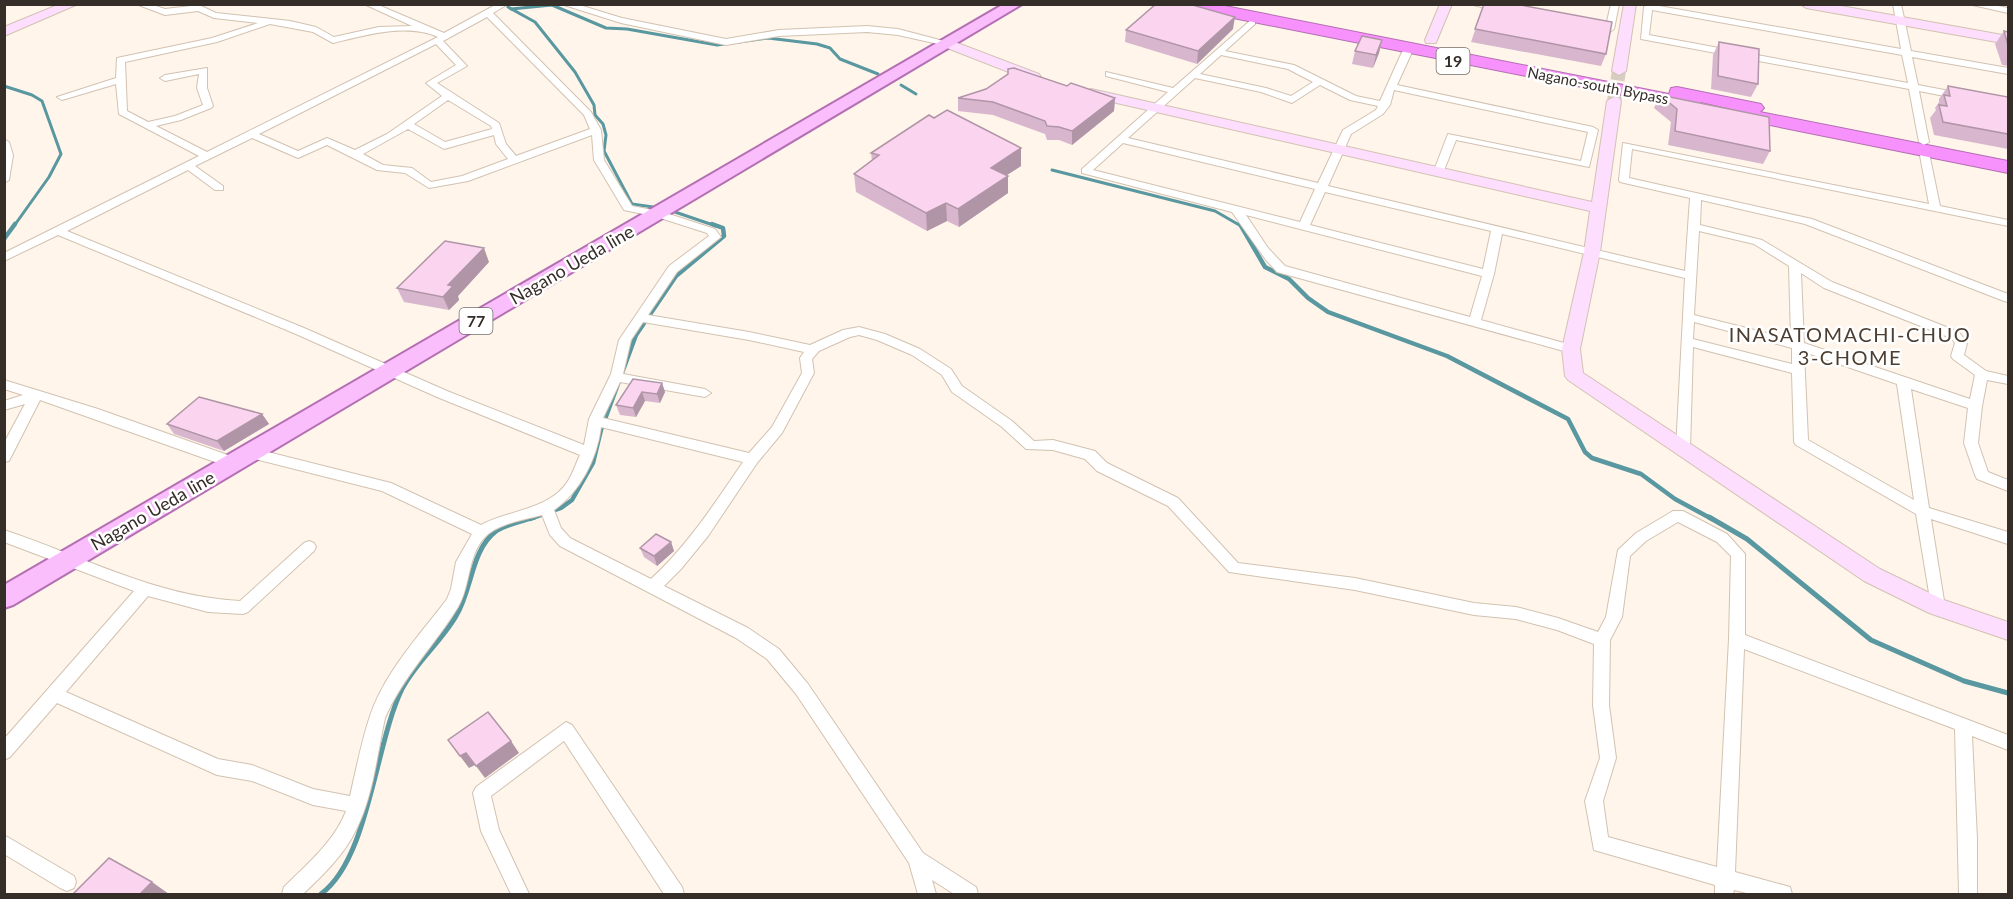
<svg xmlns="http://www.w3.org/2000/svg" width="2013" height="899" viewBox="0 0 2013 899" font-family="Lato,sans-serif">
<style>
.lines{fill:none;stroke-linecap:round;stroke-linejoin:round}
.stream-far2{stroke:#5998a0;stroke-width:3}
.stream-far1{stroke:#5998a0;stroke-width:4.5}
.stream{stroke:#5998a0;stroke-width:5}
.secondary-tunnel{stroke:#d7cdc3;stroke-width:14;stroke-dasharray:14 7;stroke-linecap:butt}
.street-casing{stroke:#d2c2b1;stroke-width:2}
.secondary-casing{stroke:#d2c2b1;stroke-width:2}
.primary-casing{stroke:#b36fb2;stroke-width:4}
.highway-casing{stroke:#b36fb2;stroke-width:2}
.street{fill:#fff;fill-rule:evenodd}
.secondary{fill:#fddefe;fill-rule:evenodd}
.primary{fill:#fabefd;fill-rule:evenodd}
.highway{fill:#f792fc;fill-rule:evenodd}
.wall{fill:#d8b7ce}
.shaded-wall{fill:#b095a7}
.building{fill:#fbd5ef;stroke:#b095a7;stroke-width:1.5}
.labels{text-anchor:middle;stroke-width:5;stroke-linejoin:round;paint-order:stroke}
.far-street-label{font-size:15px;fill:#352e28;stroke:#fff}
.shield{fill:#fff;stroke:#726d68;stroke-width:1.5}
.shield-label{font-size:16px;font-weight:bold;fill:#352e28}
.street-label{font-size:18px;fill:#352e28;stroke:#fff}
.neighbourhood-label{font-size:20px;letter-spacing:1.5px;fill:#4c3e31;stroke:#fff}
</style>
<rect width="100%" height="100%" fill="#fff5ea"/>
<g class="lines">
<g class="stream-far2">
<polyline points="508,7 535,22 575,72 594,105 595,115 603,124 606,135 604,151 632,204 653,207"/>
<polyline points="511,9 552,5 606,28 627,29 717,45 768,38 817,44 830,48 840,59 878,74"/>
<polyline points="901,85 916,94"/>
<polyline points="4,86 32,95 42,101 61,154 49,177 14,226"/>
<polyline points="1052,170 1215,211 1241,226"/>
<polyline points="675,212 716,226"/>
</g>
<g class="stream-far1">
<polyline points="1240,224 1265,267 1289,279 1308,298 1328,312 1447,356 1568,419 1585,452 1592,458 1641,474 1675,499 1712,519"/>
<polyline points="4,239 15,224"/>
<polyline points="530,519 561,508 572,500 593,463 601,430 636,335 676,276 724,236 723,228 712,224"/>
</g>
<g class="stream">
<polyline points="1709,517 1747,539 1871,640 1964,681 2008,693"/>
<path d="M321,894C369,859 375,744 402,689C416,662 441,642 456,616C472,590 471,550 496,531C506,524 523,521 535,517"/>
</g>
<polyline class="secondary-tunnel" points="1614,101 1619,71"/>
<g class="street-casing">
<g id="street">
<path d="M136,4H150L165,9L199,5L216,13L290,21L316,27L334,37L379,27L412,26L364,4H376L444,33L497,4H508L493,13L591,112L601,130L604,160L632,206L663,212L715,229L721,237L677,272L648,315L749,332L810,345L843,330L859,327L885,334L920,349L951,369L962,386L1012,421L1034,441L1053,440L1095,451L1107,463L1178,498L1238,563L1355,578L1474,603L1516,607L1558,618L1598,632L1606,617L1618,550L1636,533L1673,511H1683L1727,534L1745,554V635L2008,735V750L1972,736L1977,839V894H1959L1955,729L1744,649L1735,872L1783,885L1790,887L1792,894H1751L1734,890L1733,894H1715V885L1594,850L1585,801L1600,758L1593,705L1594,644L1557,630L1516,619L1474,615L1355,590L1229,572L1168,506L1097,471L1085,459L1053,450L1026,449L1002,427L952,392L942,375L912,355L877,340L859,335L850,337L819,351L812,359L814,373L782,433L757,463L708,536L681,569L664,586L748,628L779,649L808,684L923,853L976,887L978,894H954L932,880L936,894H918L909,863L796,694L767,659L736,638L560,546L550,535L542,515C524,520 500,523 486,536C467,555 471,585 458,607C435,645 403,676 385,718C377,755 373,796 356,830C344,855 323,875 303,894H282L284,887C307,864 334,842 346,811L313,805L252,781L217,775L57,703L10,757L4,760V739L134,591L4,542V530C82,556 157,597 240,601L304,543L309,541L314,543L316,547L314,551L248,612L243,614L208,612L148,596L66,692L218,759L252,765L313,789L350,796C356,770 361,744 369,719C383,674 419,636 447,599L451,589L456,562L472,534L382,491L247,457L245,453L247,449L252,448L391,483L481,525C508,510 550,510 568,481C573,473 576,463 580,455L437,397L296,334L58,235L4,261V253L199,156L119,114L116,84L62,100L57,97L116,78L117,58L212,38L258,23L214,18L198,11L165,15ZM487,17L584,115L590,129L516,156L506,144L499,123L437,83L467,66L443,41ZM270,24L313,32L333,43C366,35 406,23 438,37L207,152L156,126L181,120L211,108L213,106L207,88V68L165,75L160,78L165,81L199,74L197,88L203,105L175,116L148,122L127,111L125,62L217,42ZM436,44L456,65L426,83L442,96L387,134L355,150L327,138L298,151L259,134ZM448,100L491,126L492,129L445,142L414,124ZM408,129L444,149L494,135L496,144L508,159L462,176L431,182L412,168L383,165L363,154ZM592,135L594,160L624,210L657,217L707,233L709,236L669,266L619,340L611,374L589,419L584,445L447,391L304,328L67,231L188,170L215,190H223V186L195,166L252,138L298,158L327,145L377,170L405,173L429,188L468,181ZM643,322L749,340L804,352L800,358L802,373L772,427L749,453L603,418L620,382L705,397L711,393L705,389L623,374L631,340ZM601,427L743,462C715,503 688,545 651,579L570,538L561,528L554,510C580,492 597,459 601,427ZM1678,522L1717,542L1731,556L1729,639L1717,867L1608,837L1603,801L1616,758L1609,705L1610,640L1622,617L1630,556L1646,541Z"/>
<polygon points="561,4 576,4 622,18 726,39 779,30 867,26 898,29 951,43 947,46 898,35 867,32 779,36 726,45 621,23"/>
<polygon points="1470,4 1490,4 1504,9 1500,12"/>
<polygon points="1611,4 1619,4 1614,29 1610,32 1598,30 1598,26 1606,26"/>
<path d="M1648,4L1901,49L1893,4H1901L1911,51L2008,68V74L1912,57L1918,85L1960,93L1965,96L1960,99L1919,91L1929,142L1924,145L1919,142L1909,89L1641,39L1644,7ZM1652,10L1902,55L1908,83L1649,35Z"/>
<polygon points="1968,4 1988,4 2008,8 2008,13"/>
<path d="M1252,19L1255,20V24L1225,51L1294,65L1356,96L1380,101L1402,52L1407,49L1412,52L1397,85L1593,127L1598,130L1589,167L1456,140L1443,173L1438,176L1433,173L1448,134L1581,161L1588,132L1394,90L1390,105L1383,114L1351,134L1328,186L1685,271L1690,198L1620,182L1619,180L1623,143L1929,204L1919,150L1924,147L1928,148L1940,206L2008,220V226L1632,149L1629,178L1812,219L2008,294V302L2004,301L1805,224L1701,200L1700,225L1762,240L1832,282L1959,332L1967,343L1964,355L1986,371L2008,376V384L1987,380L1982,406L1978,443L1988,472L2008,480V491L1977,479L1975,475L1964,443L1968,408L1911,389L1929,508L2008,532V544L1931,519L1945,607L1942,611L1937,613L1932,611L1916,514L1796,445L1794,442L1792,373L1693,347L1690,449L1683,454L1678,452L1676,449L1685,278L1502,234L1494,274L1481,320L1575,346L1577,349L1571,353L1277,272L1266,260L1232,212L1082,173V169L1168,92L1106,76V72L1173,88ZM1221,55L1288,69L1313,82L1291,96L1266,88L1200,74ZM1195,78L1261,92L1292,103L1320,85L1350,100L1378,106L1376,110L1343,130L1318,183L1128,138ZM1123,143L1315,189L1300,222L1093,170ZM1325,192L1491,231L1483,269L1310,225ZM1246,215L1482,276L1470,317L1285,266L1268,248ZM1699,231L1754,244L1789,266L1791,339L1694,315ZM1801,273L1824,288L1951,338L1955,343L1951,356L1953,359L1975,375L1970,399L1804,343ZM1694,322L1792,348V364L1693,339ZM1804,352L1897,384L1914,500L1808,440Z"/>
<polygon points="4,139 9,142 13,155 9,180 4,183"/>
<polygon points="4,380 98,409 239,459 241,463 234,468 229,467 40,400 9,461 4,462 4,443 25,404 4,410 4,401 23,395 4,389"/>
<polygon points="566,722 572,725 682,887 684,894 664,894 564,741 491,796 499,830 529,894 511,894 481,831 473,793 476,787"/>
<polygon points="4,835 74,876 76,882 74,888 67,891 60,888 4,854"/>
</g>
</g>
<g class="secondary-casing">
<g id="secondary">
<polygon points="60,4 78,4 4,36 4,27"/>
<polygon points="1440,4 1452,4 1437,40 1436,43 1426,43 1425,40"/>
<polygon points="1624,4 1636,4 1626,71 1619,75 1612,71"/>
<polygon points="1800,4 1830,4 2008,36 2008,44 1806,8"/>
<polygon points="947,39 1039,74 1041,77 1034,81 1029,80 942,46 941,43"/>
<polygon points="1091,89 1592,202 1607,101 1614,97 1619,98 1621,101 1600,252 1580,349 1583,373 1880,569 1944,600 2008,622 2008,640 1929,613 1864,581 1568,380 1565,376 1562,349 1584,252 1590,211 1086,96 1084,93"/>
</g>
</g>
<g class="primary-casing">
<polygon id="primary" points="1004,4 1022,4 13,605 4,608 4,585"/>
</g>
<g class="highway-casing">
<polygon id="highway" points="1180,4 1215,4 1669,94 1671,88 1677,87 1761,104 1764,108 1760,112 2008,161 2008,173 1735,118 1729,117 1726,113 1731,109 1701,102 1699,108 1693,109 1188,9"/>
</g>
<use href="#street" class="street"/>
<use href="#secondary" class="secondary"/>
<use href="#primary" class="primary"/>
<use href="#highway" class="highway"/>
</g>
<g class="wall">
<polygon points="1484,4 1606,54 1601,66 1471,42"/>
<polygon points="1233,29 1197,64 1125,42 1126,30"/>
<polygon points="2004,31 2008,32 2008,66 2002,65 1995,44"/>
<polygon points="1382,40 1379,53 1373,68 1352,64 1355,51"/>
<polygon points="1719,42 1758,84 1751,97 1711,89 1713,55"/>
<polygon points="1067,86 1115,98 1114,111 1072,145 1059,140 1047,140 1045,134 993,115 958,111 958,98 986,89"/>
<polygon points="1948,86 2008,97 2008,149 1934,135 1930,118 1936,110 1935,108 1939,102 1939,99"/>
<polygon points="1660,95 1770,151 1763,164 1668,145 1671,122 1654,108"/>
<polygon points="934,118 1021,148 1021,166 1007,175 1008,176 1008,193 959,227 947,221 927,231 856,192 854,174 872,161 871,153"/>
<polygon points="489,262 458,296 459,300 449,310 404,302 397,288"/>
<polygon points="633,379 662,383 665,392 660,403 645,401 636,417 620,415 616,405"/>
<polygon points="262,414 269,424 224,451 174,434 167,424"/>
<polygon points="671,542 674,551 657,566 644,557 640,548"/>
</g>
<g class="shaded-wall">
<polygon points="1235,17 1233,29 1197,64 1198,51"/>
<polygon points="1382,40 1379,53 1373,68 1376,55"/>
<polygon points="1115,98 1114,111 1072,145 1072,131"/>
<polygon points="1021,148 1021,166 991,185 991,168"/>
<polygon points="1008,176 1008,193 959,227 958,209"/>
<polygon points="946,203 947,221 927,231 926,213"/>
<polygon points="484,248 489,262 458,296 459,300 449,310 443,297 448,285"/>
<polygon points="662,383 665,392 660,403 657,394"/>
<polygon points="642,392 645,401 636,417 633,408"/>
<polygon points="262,414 269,424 224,451 217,441"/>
<polygon points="671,542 674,551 657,566 654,556"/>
<polygon points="511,741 519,753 485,778 476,766"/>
<polygon points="466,753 475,765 469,768 460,756"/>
<polygon points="152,882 169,894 140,894"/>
</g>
<g class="building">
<polygon points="1156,4 1189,4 1235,17 1198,51 1126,30"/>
<polygon points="1484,4 1515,4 1612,22 1606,54 1475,29"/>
<polygon points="2004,31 2008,32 2008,45"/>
<polygon points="1362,36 1382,40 1376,55 1355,51"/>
<polygon points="1719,42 1759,49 1758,84 1718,76"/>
<polygon points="1014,68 1067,86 1071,83 1115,98 1072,131 1059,127 1047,126 1045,121 993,102 958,98 986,89 1008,74 1008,69"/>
<polygon points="1948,86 2008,97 2008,134 1943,122 1939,105 1947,106 1944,95 1950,96"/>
<polygon points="1660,95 1769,117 1770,151 1675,131 1677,109"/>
<polygon points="947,110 1021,148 991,168 1008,176 958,209 946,203 926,213 854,174 879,155 871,153 929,115 934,118"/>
<polygon points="445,241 484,248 448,285 453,286 443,297 397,288"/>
<polygon points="633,379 662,383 657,394 642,392 633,408 616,405"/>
<polygon points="199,397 262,414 217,441 167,424"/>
<polygon points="656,534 671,542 654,556 640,548"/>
<polygon points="488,712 511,741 476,766 466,753 460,756 448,740"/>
<polygon points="109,858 152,882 140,894 73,894"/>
</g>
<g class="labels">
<g class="far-street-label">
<text transform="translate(1598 86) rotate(11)" y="5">Nagano-south Bypass</text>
</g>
<g class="shield">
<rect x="1436.5" y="48" width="33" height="26" rx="4.5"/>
<rect x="459.5" y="308" width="33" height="26" rx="4.5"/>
</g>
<g class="shield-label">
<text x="1453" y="67">19</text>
<text x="476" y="327">77</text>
</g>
<g class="street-label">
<text transform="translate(572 265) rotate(-30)" y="6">Nagano Ueda line</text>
<text transform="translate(153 511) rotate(-30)" y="6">Nagano Ueda line</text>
</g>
<g class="neighbourhood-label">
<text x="1850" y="342">INASATOMACHI-CHUO<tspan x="1850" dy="23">3-CHOME</tspan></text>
</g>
</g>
<rect width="2013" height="899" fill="none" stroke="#352e28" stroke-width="12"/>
</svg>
